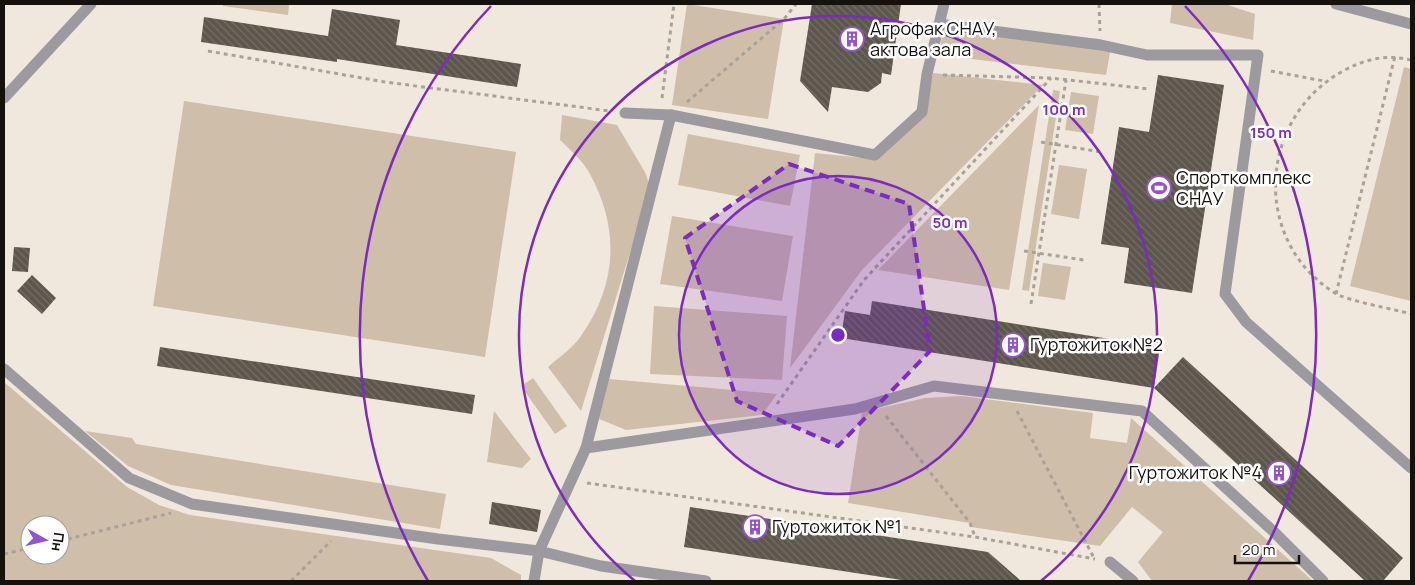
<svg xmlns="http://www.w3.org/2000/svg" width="1415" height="585" viewBox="0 0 1415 585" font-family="Manrope,sans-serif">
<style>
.green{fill:#cfbeaa;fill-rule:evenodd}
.building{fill:url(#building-back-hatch)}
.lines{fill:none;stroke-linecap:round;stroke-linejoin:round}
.path{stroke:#a9a299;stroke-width:3;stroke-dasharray:4 4;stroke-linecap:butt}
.service{stroke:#9c999f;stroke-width:11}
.marked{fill:#7b2cbf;fill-opacity:0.2;stroke:#7b2cbf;stroke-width:4;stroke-dasharray:10 6;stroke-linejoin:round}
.ring{fill:none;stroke:#7b2cbf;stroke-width:2.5}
.labels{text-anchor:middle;stroke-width:5;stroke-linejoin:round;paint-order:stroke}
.poi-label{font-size:18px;fill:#15120e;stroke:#fff;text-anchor:start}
.centre{fill:#7b2cbf;stroke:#fff;stroke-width:2.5}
.ring-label{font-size:15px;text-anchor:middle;font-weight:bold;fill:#7b2cbf;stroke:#fff;stroke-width:5;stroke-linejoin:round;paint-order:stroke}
</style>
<defs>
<pattern id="building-back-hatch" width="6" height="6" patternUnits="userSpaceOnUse" patternTransform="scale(1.25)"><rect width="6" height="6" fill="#5d564c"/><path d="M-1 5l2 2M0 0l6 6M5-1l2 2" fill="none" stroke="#746e67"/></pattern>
</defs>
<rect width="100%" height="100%" fill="#f1e8dd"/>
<g class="green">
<polygon points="223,4 289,4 288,15 223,6"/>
<polygon points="687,4 784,19 768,119 672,105"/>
<polygon points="1172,4 1225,4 1255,14 1253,40 1170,23"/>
<polygon points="952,27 1100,39 1110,53 1106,75 938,55 943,34"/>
<polygon points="1404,67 1411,69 1411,301 1350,286"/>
<polygon points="933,73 1043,85 862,270 790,368 815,153 872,159 925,107"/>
<polygon points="1053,90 1060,91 1029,291 1022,290"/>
<polygon points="1071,92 1099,96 1093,134 1065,130"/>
<polygon points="184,101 516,152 485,357 153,306"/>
<polygon points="1039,105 1009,290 878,270"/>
<path d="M562,115L617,125L646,174L650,188L581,411L548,367C558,358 573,348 581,336C617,285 620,229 590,174C584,162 570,150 560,140Z"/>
<polygon points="688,134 800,155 790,206 678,185"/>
<polygon points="1059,165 1087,169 1079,219 1051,214"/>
<polygon points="672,216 793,236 782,301 660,284"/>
<polygon points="1043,263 1071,267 1065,300 1038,296"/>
<polygon points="654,306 787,316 782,380 650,374"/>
<polygon points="533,378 567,426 555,434 521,386"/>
<polygon points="609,379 777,394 762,415 626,430 599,419"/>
<path d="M4,382L127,487L159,505L190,515L491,558L521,575V581H4ZM30,525H60V555H30Z"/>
<polygon points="961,396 1093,413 1090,438 1127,443 1131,418 1313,581 1152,581 1138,562 1163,532 1132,507 1100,546 971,527 970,523 848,503 862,412 925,398"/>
<polygon points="494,411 531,459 522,468 487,462"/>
<polygon points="85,431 132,438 136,444 446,494 440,529 171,485 128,466"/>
</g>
<g class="building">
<polygon points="812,4 901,4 891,75 882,73 881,83 868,92 832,87 828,112 800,81"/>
<polygon points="332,9 400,20 396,45 521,64 517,87 337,59 337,62 201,42 204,17 328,36"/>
<polygon points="1158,75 1224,85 1192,293 1124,283 1129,248 1101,244 1119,127 1149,132"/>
<polygon points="14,247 30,248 28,272 12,271"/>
<polygon points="32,275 56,298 42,314 17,291"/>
<polygon points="872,301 1160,347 1154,388 841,338 845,311 870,315"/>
<polygon points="160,347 475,395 472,414 157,366"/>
<polygon points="1183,357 1403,558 1383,581 1365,581 1154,388"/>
<polygon points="492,502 541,510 537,532 489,524"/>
<polygon points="690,507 988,552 1021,581 908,581 684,547"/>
</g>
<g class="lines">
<g class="path">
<polyline points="1099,4 1100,31"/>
<polyline points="208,51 385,82 610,111"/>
<path d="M1411,60C1386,54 1365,59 1343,71C1258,118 1251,241 1335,293C1347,301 1394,309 1411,314"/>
<polyline points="1271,71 1324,81"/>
<polyline points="943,75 1051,78 1149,89"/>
<polyline points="662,98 674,4"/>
<polyline points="687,102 784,19 796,4"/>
<polyline points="1041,142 1101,152"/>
<polyline points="1024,251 1084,260"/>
<polyline points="1336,294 1395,56"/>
<polyline points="1031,304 1066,80"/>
<polyline points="777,404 864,280 1051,78"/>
<polyline points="1017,411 1094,558"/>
<polyline points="886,416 970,523 975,537"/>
<polyline points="587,483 975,537 1095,559"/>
<polyline points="60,541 171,513"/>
<polyline points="4,554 30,548"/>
<polyline points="291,581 331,541"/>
</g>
<g class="service">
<polyline points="1336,4 1411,24"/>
<polyline points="939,24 1101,45 1147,55 1258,55 1225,294 1246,322 1411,468"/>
<polyline points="4,98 91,4"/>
<polyline points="625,113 671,115"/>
<polyline points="4,369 129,478 192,504 438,539 539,551 601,566 706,581"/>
<polyline points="586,448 671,115 875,155 922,112 927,74 944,4"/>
<polyline points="1110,562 1133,581"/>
<polyline points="534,581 539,551 586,448 855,409 934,386 1142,411 1274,532 1323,581"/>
</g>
</g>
<path class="marked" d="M789,164L909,204L930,351L838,446L737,401L685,238Z"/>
<circle cx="838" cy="335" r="159" fill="#7b2cbf" fill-opacity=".12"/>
<g class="ring">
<circle cx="838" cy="335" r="159"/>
<path d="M635 581A319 319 0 1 1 1041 581"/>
<path d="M428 581A478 478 0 0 1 491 6M1185 6A478 478 0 0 1 1248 581"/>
</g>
<defs>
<g id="building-ring" transform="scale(1.25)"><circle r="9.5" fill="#fff" stroke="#9455cb" stroke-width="1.5"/><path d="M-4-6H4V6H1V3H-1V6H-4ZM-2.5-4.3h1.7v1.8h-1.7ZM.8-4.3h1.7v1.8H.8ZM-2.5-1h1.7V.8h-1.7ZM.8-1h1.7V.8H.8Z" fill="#9455cb"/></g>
<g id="stadium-ring" transform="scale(1.25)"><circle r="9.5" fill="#fff" stroke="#9455cb" stroke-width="1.5"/><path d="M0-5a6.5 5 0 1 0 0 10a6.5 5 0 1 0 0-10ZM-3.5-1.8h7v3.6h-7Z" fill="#9455cb"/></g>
</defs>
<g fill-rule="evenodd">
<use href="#building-ring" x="852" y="39"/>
<use href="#stadium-ring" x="1159" y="188"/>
<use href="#building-ring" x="1013" y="345"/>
<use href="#building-ring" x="1279" y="473"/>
<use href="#building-ring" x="755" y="527"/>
</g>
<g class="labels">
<g class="poi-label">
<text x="870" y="35">Агрофак СНАУ,<tspan x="870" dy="21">актова зала</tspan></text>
<text x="1176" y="184">Спорткомплекс<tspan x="1176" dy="21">СНАУ</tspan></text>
<text x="1030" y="351">Гуртожиток №2</text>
<text x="1262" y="479" text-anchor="end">Гуртожиток №4</text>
<text x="772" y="533">Гуртожиток №1</text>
</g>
</g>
<circle cx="838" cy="335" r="8" class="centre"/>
<g class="ring-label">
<text x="1064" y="115">100 m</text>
<text x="1271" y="138">150 m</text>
<text x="950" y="228">50 m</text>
</g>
<rect width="1415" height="585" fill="none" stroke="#15120e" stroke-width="10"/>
<g transform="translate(45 540) rotate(98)"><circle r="24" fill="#ffffff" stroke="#a1a09f"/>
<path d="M0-4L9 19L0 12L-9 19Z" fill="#9455cb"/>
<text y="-8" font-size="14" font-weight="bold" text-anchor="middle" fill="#15120e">Пн</text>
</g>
<path d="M1235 555v8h64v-8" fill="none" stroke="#15120e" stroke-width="2.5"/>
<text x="1242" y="555" font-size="15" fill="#15120e" stroke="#ffffff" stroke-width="4" paint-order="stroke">20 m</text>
</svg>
